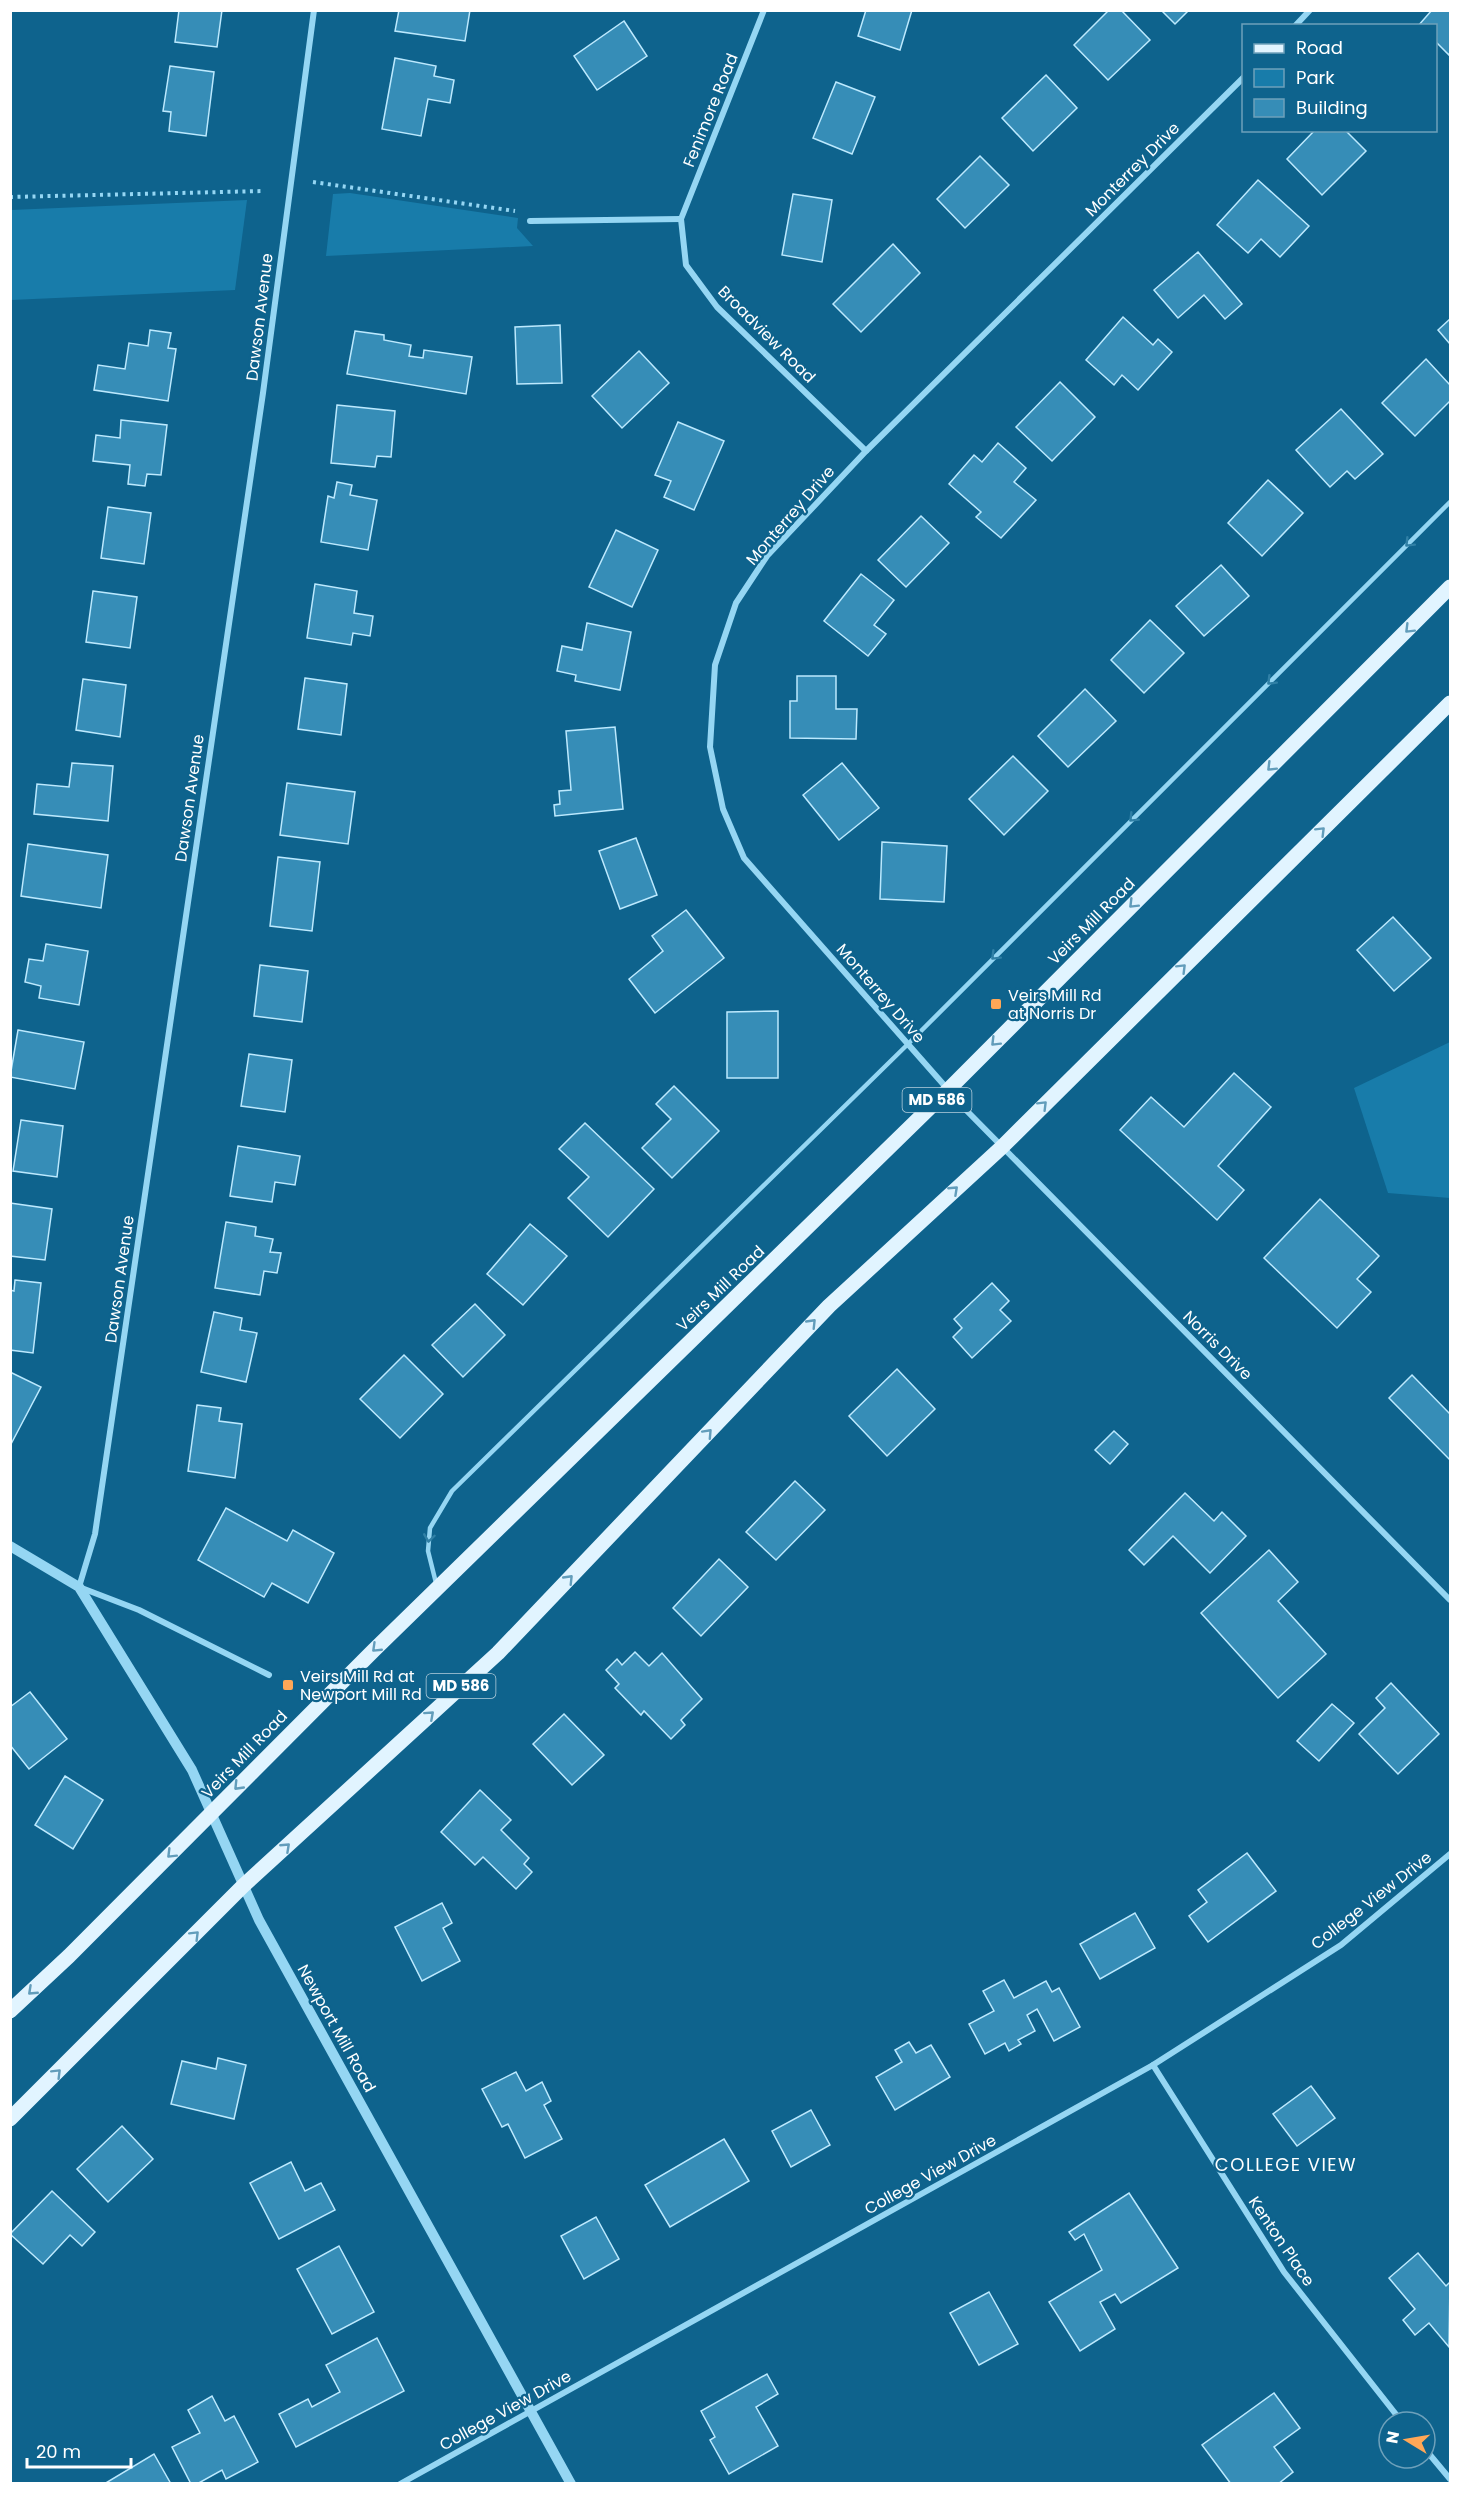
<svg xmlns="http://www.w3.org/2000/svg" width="1461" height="2494" viewBox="0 0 1461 2494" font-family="Poppins,sans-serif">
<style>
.green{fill:#187caa}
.building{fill:#368db7;stroke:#bce9fe;stroke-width:1.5}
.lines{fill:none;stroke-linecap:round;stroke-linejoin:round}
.path{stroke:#95d6f3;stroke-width:4;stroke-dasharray:3 4.5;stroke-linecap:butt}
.service{stroke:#95d6f3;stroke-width:4.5}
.minor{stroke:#95d6f3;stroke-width:6}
.tertiary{stroke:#95d6f3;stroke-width:10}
.primary{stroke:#e1f4ff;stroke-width:15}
.oneway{stroke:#3080a6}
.oneway2{stroke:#629dbb}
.poi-dot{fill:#ffa757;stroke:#0e638d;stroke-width:2}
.labels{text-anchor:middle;stroke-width:4.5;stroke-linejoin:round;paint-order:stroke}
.shield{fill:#0e638d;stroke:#b7d0dd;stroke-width:1.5}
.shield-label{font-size:15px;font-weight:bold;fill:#fff}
.street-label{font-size:16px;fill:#fff;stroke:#0e638d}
.poi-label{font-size:16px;fill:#fff;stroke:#0e638d;text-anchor:start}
.neighbourhood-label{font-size:18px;letter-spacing:1.5px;fill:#fff;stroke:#0e638d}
</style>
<rect width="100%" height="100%" fill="#0e638d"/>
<g class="green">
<polygon points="350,193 518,218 517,228 533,246 326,256 333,194"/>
<polygon points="247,200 235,290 11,300 11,210"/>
<polygon points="1450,1042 1450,1198 1388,1193 1354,1088"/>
</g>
<g class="building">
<polygon points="179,10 222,10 217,47 175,42"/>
<polygon points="399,10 470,10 465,41 395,31"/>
<polygon points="866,10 912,10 900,50 858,36"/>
<polygon points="1109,10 1121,10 1150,40 1108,80 1074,45"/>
<polygon points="1161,10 1189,10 1175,24"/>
<polygon points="1432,10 1450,10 1450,52 1449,55 1436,42 1436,26 1418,26"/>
<polygon points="624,21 647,56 597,90 574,56"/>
<polygon points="395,58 436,66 434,76 454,80 450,103 428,99 421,136 382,129"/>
<polygon points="170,66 214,72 206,136 169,131 171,112 163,111"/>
<polygon points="1046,75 1077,108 1033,151 1002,118"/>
<polygon points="836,82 875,97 852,154 813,138"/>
<polygon points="1315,130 1345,130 1366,151 1322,195 1287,159"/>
<polygon points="980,156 1009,185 965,228 937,199"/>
<polygon points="1258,180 1309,226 1280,257 1261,239 1248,253 1217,225"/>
<polygon points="793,194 832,200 822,262 782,255"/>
<polygon points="893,244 920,273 861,332 833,304"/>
<polygon points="1198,252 1242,304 1225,319 1204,295 1178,318 1154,290"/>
<polygon points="1123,317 1153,345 1158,339 1172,352 1138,390 1122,375 1114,385 1086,360"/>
<polygon points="1450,319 1450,344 1438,330"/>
<polygon points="560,325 562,383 517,384 515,327"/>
<polygon points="150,330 171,333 168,348 176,349 168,401 94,390 98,365 125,369 129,343 148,346"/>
<polygon points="355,331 384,335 384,340 411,345 409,356 423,358 424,350 472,357 466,394 347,374"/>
<polygon points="639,351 669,383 622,428 592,396"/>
<polygon points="1426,359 1450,385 1450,401 1415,436 1382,403"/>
<polygon points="1060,382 1095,417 1052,461 1016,427"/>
<polygon points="337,405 395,411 391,457 377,456 375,467 331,463"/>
<polygon points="1341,409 1383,454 1355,479 1347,471 1330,487 1296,450"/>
<polygon points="121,420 167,425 161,475 147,474 145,486 128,484 130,465 93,461 96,435 120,438"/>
<polygon points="678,422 724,441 694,510 664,497 671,481 655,475"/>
<polygon points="998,443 1026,468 1014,482 1036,500 1001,538 976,517 981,512 949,484 974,455 982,462"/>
<polygon points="1268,480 1303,513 1262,556 1228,523"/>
<polygon points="337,482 352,485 350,495 377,500 368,550 321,542 328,496 334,498"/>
<polygon points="108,507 151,513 144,564 101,558"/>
<polygon points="921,516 949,543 906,587 878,560"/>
<polygon points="616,530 658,550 632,607 589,587"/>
<polygon points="1221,565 1249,596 1204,636 1176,606"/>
<polygon points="861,574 894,600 874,625 886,634 868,656 824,621"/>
<polygon points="315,584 357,591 354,613 373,616 370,636 353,633 351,645 307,638"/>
<polygon points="93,591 137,597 130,648 86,642"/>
<polygon points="1150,620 1184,653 1144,693 1111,660"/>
<polygon points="587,623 631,632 620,690 575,681 576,675 557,671 562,646 582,650"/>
<polygon points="797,676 836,676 836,709 857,709 856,739 790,738 790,701 797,701"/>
<polygon points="305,678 347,684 341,735 298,729"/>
<polygon points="83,679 126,685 120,737 76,730"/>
<polygon points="1085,689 1116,721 1068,767 1038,736"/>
<polygon points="615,727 623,809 555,816 554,805 560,804 559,791 571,790 566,731"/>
<polygon points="1013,756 1048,791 1004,835 969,799"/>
<polygon points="72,763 113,766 108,821 34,814 37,784 69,787"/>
<polygon points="842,763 879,808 839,840 803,795"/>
<polygon points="287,783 355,792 348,844 280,835"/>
<polygon points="636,838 657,895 620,909 599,851"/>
<polygon points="882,842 947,846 944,902 880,899"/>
<polygon points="28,844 108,855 101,908 21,896"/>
<polygon points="278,857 320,862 312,931 270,926"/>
<polygon points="686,910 724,958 655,1013 629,979 663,951 652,936"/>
<polygon points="1393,917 1431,958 1394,991 1357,950"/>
<polygon points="46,944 88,951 79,1005 39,998 41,986 25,982 29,959 43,961"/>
<polygon points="260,965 308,971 302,1022 254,1016"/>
<polygon points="778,1011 778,1078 727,1078 727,1012"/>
<polygon points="18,1030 84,1042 75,1089 10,1077"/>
<polygon points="249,1054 292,1060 285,1112 241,1106"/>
<polygon points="1234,1073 1271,1107 1218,1166 1244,1190 1217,1220 1120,1130 1151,1097 1184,1127"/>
<polygon points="674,1086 719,1131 672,1178 642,1148 671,1119 656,1104"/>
<polygon points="21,1120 63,1126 57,1177 13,1171"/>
<polygon points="585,1123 654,1189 608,1237 568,1198 589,1177 559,1149"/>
<polygon points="238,1146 300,1156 295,1185 275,1182 272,1202 230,1196"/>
<polygon points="1320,1199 1379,1256 1357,1279 1371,1292 1337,1328 1264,1258"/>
<polygon points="10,1203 52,1209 45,1260 10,1256"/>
<polygon points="226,1222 256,1227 255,1236 273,1239 270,1252 281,1253 277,1273 264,1271 260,1295 215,1288"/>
<polygon points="530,1224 567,1256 523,1305 487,1274"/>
<polygon points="15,1280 41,1283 33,1353 10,1350 10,1290 14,1291"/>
<polygon points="992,1283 1009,1301 1000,1310 1011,1321 972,1358 953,1337 962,1328 954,1319"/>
<polygon points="475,1304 505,1335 463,1377 432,1345"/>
<polygon points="214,1312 242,1318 240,1330 257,1333 246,1382 201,1372"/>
<polygon points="404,1355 443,1394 400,1438 360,1399"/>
<polygon points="897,1369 935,1409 887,1456 849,1416"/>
<polygon points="10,1372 41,1387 10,1446"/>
<polygon points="1412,1375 1450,1414 1450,1460 1389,1398"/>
<polygon points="197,1405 221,1408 219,1421 242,1424 235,1478 188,1471"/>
<polygon points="1114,1431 1128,1444 1110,1464 1095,1450"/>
<polygon points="795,1481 825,1510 776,1560 746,1532"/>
<polygon points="1185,1493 1214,1521 1222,1512 1246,1536 1210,1573 1173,1536 1144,1565 1129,1550"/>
<polygon points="226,1508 287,1541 293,1530 334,1553 308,1603 272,1583 264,1597 198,1560"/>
<polygon points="1269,1550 1298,1582 1278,1601 1326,1654 1278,1698 1201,1613"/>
<polygon points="719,1559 748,1587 701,1636 673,1608"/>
<polygon points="635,1652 649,1666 662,1653 702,1699 681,1720 685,1725 671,1739 644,1711 641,1715 615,1688 619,1684 606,1670 617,1659 622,1665"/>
<polygon points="1391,1683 1439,1734 1398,1774 1359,1734 1385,1708 1376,1698"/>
<polygon points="30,1692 67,1739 29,1769 10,1745 10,1707"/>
<polygon points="1332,1704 1354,1723 1319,1761 1297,1741"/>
<polygon points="564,1714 604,1755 572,1785 533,1744"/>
<polygon points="65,1776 103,1800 73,1849 35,1825"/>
<polygon points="480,1790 511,1820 501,1830 529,1858 524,1864 532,1872 516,1889 483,1857 475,1865 441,1832"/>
<polygon points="1247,1853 1276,1891 1208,1942 1189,1916 1207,1902 1198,1890"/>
<polygon points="442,1903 452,1923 443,1928 460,1961 422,1981 395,1927"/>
<polygon points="1135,1913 1155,1948 1100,1979 1080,1944"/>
<polygon points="1004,1980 1014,1998 1046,1981 1052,1992 1059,1988 1080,2027 1054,2041 1037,2009 1027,2015 1035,2031 1018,2040 1021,2044 1009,2051 1005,2043 985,2054 969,2024 994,2011 983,1991"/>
<polygon points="909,2042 916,2053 931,2045 950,2077 895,2110 876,2077 902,2062 895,2050"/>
<polygon points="218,2058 246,2065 234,2119 171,2104 182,2061 216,2069"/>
<polygon points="516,2072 526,2091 542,2082 551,2101 544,2105 562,2139 525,2158 508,2124 502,2127 482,2089"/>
<polygon points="1311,2086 1335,2118 1297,2146 1273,2114"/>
<polygon points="811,2110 830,2145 791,2167 772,2131"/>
<polygon points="122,2126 153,2159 108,2202 77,2169"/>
<polygon points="724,2139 749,2181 670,2227 645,2185"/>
<polygon points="291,2162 305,2191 321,2183 335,2210 279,2239 250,2183"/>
<polygon points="52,2191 95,2232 82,2246 70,2235 43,2264 10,2234"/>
<polygon points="1129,2193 1178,2268 1121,2303 1115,2294 1100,2302 1115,2329 1080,2351 1049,2302 1102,2270 1084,2234 1075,2240 1069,2232"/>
<polygon points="596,2217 619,2259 584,2279 561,2236"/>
<polygon points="339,2246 374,2312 332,2334 297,2269"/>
<polygon points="1418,2253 1446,2286 1450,2282 1449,2347 1429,2323 1415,2335 1403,2320 1415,2309 1389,2278"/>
<polygon points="989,2292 1018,2344 979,2365 950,2313"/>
<polygon points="377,2338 404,2391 296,2447 279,2414 308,2399 312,2407 340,2392 326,2365"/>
<polygon points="767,2374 778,2394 756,2407 778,2446 729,2474 710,2440 715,2437 701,2411"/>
<polygon points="1274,2393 1300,2428 1274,2447 1293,2472 1278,2484 1231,2484 1202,2445"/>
<polygon points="212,2396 225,2421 234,2416 258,2462 226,2479 222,2470 197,2484 191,2484 172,2447 200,2433 188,2410"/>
<polygon points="154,2454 171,2484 104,2484"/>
</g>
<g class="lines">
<g class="path">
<polyline points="313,182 515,211"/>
<polyline points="10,197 264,191"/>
</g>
<polyline class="service" points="436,1583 428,1551 430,1528 452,1491 908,1044 1450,502"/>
<g class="minor">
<polyline points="764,10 681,219 686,265 717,307 866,451"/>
<polyline points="1295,26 1310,10"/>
<polyline points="1244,77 866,451 767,556 736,603 715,665 710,747 723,809 744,858 966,1110 1450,1600"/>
<polyline points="530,221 681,219"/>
<polyline points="269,1675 139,1610 79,1587 95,1534 263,393 314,10"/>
<polyline points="1153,2065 1284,2272 1402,2422"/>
<polyline points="1425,2449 1450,2479"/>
<polyline points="400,2484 1153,2065 1341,1945 1450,1854"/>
</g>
<polyline class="tertiary" points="10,1546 79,1587 192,1770 259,1920 571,2484"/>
<g class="primary">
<polyline points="10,2011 69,1956 374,1650 948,1090 1450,587"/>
<polyline points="10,2119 243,1886 498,1653 829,1306 1002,1147 1450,703"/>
</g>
</g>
<defs><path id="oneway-chevron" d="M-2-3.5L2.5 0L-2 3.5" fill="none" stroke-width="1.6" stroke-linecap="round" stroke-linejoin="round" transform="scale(1.5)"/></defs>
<g class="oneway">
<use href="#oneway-chevron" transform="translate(1409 543) rotate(135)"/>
<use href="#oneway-chevron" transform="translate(1271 681) rotate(135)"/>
<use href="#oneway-chevron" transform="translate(1133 818) rotate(135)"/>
<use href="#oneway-chevron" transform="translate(995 956) rotate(135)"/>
<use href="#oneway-chevron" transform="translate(429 1538) rotate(98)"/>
</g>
<g class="oneway2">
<use href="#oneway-chevron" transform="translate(1409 629) rotate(135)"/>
<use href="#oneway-chevron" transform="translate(1271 767) rotate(135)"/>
<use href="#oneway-chevron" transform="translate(1321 831) rotate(-45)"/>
<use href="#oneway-chevron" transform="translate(1133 904) rotate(135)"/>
<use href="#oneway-chevron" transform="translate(1182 968) rotate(-45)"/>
<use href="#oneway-chevron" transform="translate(995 1042) rotate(135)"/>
<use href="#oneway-chevron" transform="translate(1043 1105) rotate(-45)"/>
<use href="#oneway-chevron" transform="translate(954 1190) rotate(-43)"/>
<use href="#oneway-chevron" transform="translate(812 1323) rotate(-46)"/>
<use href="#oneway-chevron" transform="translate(708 1433) rotate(-47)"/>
<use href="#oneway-chevron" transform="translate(569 1579) rotate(-46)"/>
<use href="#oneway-chevron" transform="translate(376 1648) rotate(136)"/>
<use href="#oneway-chevron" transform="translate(430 1715) rotate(-42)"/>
<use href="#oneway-chevron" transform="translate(238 1786) rotate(134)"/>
<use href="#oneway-chevron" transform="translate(286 1847) rotate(-43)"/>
<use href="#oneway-chevron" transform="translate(171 1854) rotate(135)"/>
<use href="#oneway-chevron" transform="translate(195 1935) rotate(-45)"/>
<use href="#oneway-chevron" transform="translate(32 1991) rotate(137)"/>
<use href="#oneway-chevron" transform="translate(57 2073) rotate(-45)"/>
</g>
<g class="poi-dot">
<rect x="990" y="998" width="12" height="12" rx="3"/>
<rect x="282" y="1679" width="12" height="12" rx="3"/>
</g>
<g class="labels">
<g class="shield">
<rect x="902.5" y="1088" width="69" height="24" rx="4.5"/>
<rect x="426.5" y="1674" width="69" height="24" rx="4.5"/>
</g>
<g class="shield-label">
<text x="937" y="1105">MD 586</text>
<text x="461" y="1691">MD 586</text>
</g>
<g class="street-label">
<text transform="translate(710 110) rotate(-68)" y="6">Fenimore Road</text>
<text transform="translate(1132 169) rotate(-45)" y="6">Monterrey Drive</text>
<text transform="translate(259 317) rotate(-83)" y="6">Dawson Avenue</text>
<text transform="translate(767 334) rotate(45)" y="6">Broadview Road</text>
<text transform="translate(790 515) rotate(-49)" y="6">Monterrey Drive</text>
<text transform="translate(189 798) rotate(-82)" y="6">Dawson Avenue</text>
<text transform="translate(1091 921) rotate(-45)" y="6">Veirs Mill Road</text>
<text transform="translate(881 993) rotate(49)" y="6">Monterrey Drive</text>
<text transform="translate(119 1279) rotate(-82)" y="6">Dawson Avenue</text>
<text transform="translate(720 1288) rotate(-44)" y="6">Veirs Mill Road</text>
<text transform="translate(1218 1345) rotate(45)" y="6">Norris Drive</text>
<text transform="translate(244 1754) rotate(-46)" y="6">Veirs Mill Road</text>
<text transform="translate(1371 1900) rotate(-38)" y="6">College View Drive</text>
<text transform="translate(337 2028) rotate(61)" y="6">Newport Mill Road</text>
<text transform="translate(930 2174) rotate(-29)" y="6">College View Drive</text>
<text transform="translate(1282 2241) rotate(56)" y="6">Kenton Place</text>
<text transform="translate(505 2410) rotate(-29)" y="6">College View Drive</text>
</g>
<g class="poi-label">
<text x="1008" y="1001">Veirs Mill Rd<tspan x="1008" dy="18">at Norris Dr</tspan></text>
<text x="300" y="1682">Veirs Mill Rd at<tspan x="300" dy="18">Newport Mill Rd</tspan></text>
</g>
<g class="neighbourhood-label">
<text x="1286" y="2171">COLLEGE VIEW</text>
</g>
</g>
<rect width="1461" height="2494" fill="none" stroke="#ffffff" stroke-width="24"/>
<rect x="1242" y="24" width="195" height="108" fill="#0e638d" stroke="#6ea1bb" stroke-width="1.5"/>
<rect x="1254" y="44" width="30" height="9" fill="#e1f4ff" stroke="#6ea1bb" stroke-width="1.5"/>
<text x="1296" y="54" font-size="18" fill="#ffffff">Road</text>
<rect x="1254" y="69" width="30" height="18" fill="#187caa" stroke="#6ea1bb" stroke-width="1.5"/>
<text x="1296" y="84" font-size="18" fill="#ffffff">Park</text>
<rect x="1254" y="99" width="30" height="18" fill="#368db7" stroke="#6ea1bb" stroke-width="1.5"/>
<text x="1296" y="114" font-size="18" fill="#ffffff">Building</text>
<g transform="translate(1407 2440) rotate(281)"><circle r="28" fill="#0e638d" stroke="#6ea1bb" stroke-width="1.5"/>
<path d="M0-4.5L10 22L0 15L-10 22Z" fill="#ffa757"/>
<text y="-9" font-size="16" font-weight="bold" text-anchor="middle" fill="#ffffff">N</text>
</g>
<path d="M27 2458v9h104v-9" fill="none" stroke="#ffffff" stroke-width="3"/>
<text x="36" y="2458" font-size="18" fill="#ffffff" stroke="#0e638d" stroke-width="4.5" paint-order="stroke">20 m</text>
</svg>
